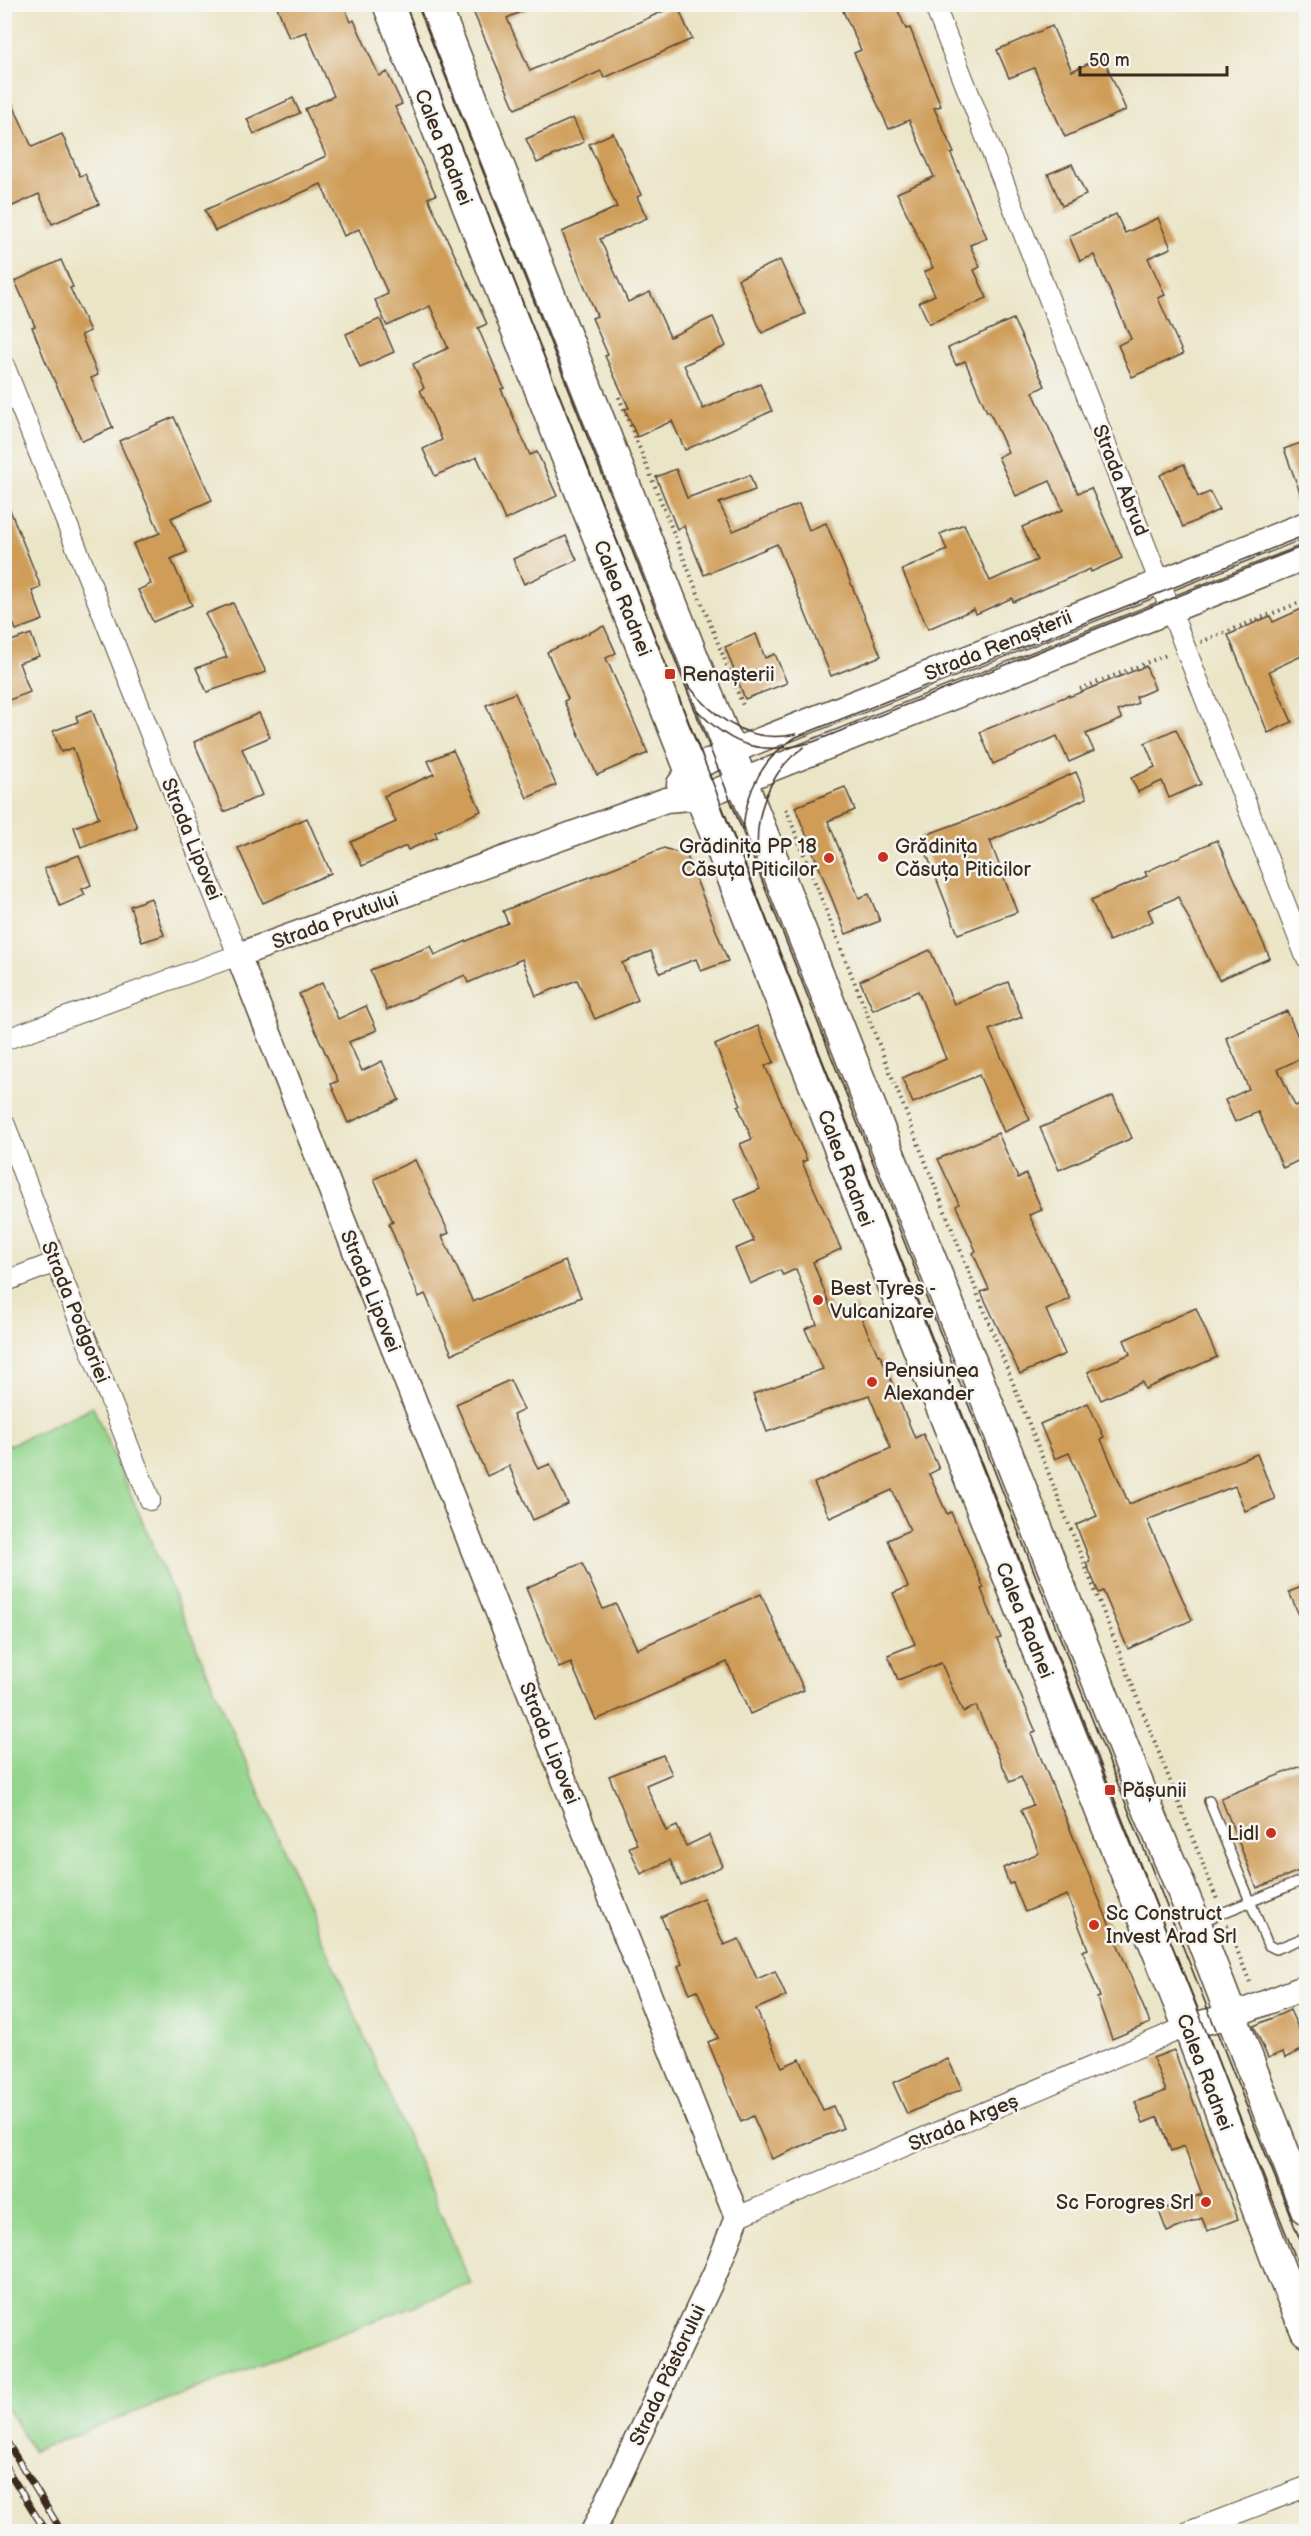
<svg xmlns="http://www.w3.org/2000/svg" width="1311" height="2536" viewBox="0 0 1311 2536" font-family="'Balsamiq Sans',sans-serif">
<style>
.green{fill:#93d58c;stroke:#678055;stroke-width:1.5}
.building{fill:#cf9d59}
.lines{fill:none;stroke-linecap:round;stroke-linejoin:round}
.service-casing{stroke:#554637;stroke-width:12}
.minor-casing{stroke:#554637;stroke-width:22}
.tertiary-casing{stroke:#554637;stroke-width:27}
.primary-casing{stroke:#554637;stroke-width:33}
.path{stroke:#554637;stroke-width:4;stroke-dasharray:1.5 4.5;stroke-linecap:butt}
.service{stroke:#fff;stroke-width:9}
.minor{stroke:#fff;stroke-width:20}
.tertiary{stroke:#fff;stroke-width:24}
.primary{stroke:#fff;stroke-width:30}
.tram{stroke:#3b2a1e;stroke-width:1.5}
.rail-casing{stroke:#3b2a1e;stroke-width:7}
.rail{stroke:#f6f6f2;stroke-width:4.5;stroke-dasharray:14;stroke-linecap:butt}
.poi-dot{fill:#c8321e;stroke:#f6f6f2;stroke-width:2}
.labels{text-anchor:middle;stroke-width:5;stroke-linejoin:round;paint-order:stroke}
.street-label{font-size:20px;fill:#3b2a1e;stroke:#f6f6f2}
.poi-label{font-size:20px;fill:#3b2a1e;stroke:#f6f6f2;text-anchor:start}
</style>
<rect width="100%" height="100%" fill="#f6f6f2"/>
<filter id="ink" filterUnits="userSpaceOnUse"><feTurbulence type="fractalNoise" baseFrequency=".0167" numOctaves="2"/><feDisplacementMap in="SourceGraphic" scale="12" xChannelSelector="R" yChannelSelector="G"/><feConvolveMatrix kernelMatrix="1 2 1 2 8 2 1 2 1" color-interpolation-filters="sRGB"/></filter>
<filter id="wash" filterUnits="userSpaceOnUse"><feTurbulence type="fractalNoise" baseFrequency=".008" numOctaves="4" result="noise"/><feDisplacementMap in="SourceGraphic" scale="24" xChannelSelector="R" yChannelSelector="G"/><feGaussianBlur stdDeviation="1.35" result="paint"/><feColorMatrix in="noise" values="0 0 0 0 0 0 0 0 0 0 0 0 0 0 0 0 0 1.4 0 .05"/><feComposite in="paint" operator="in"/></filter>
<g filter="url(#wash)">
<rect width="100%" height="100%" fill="#ebe5c7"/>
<polygon class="green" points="93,1407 471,2284 33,2451 4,2404 5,1447"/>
<g id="blocks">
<g class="building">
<polygon points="276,4 296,4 298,9 311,4 343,4 351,22 354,20 379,76 387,72 402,104 395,107 436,195 428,198 487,324 478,328 504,388 501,389 530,455 537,452 557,496 505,520 477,457 435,476 423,449 442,440 420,390 424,388 413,364 448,348 430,306 387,326 375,300 388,294 359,229 344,236 321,184 215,231 205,210 326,156 305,109 334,96 306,32 289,38"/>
<polygon points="470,4 538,4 507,18 530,71 677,5 692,39 604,78 601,71 515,109"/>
<polygon points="858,4 895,4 906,29 910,28 941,106 934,108 954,153 951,154 987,238 970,245 980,267 974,270 987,298 929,324 919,302 935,295 924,272 933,268 897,193 934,177 909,120 889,129 854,53 861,50 843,11"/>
<polygon points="1052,26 1072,71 1103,57 1126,110 1065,137 1034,68 1009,78 997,50"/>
<polygon points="4,85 32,147 62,134 80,176 85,174 99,204 52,224 39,194 4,210"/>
<polygon points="293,98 300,113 254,134 247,119"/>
<polygon points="573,118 584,142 537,163 526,139"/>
<polygon points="613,133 641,195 637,197 647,218 600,239 628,302 650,292 670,337 713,317 726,346 684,365 703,409 760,384 772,411 685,450 672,421 637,437 625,409 629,408 605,356 608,355 592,318 597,316 562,232 617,207 589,144"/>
<polygon points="1072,164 1086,195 1062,206 1048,174"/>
<polygon points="1116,214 1125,233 1158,218 1171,248 1148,258 1165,295 1158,298 1183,354 1132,377 1118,345 1131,339 1094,255 1080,261 1069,236"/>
<polygon points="61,260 73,287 70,288 90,331 81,335 98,375 91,378 113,428 82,441 45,360 32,327 35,326 15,281"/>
<polygon points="780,260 805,314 762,333 738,279"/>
<polygon points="380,319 394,352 360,367 346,334"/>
<polygon points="1013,319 1045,386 1033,392 1078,493 1091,488 1122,558 1091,572 1090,569 1013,602 1012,598 976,614 974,609 928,629 902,570 947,550 940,534 964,524 990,581 1037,560 1022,527 1063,510 1050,481 1016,496 998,457 1008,452 989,411 987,412 965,361 956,365 948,348"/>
<polygon points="174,417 212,500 171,518 187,552 171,559 192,605 153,622 138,590 151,584 133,544 160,533 119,441"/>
<polygon points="1306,441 1306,506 1305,506 1284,449"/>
<polygon points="1184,464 1198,497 1210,492 1219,510 1183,527 1160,475"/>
<polygon points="676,469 687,498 750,475 755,490 719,503 733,531 799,504 809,530 826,523 881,656 831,676 777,544 704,575 684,526 677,529 656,477"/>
<polygon points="4,495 41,587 32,591 43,620 16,630 4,599"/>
<polygon points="566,536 577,560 524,584 513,559"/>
<polygon points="233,603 266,672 207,692 196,668 227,657 205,614"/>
<polygon points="1306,607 1306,654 1269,671 1292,722 1268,733 1228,635 1270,616 1273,622"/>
<polygon points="604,626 616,653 606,658 648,753 597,775 564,701 568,699 547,652"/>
<polygon points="4,628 11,641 31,634 39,656 19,663 30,692 4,702"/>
<polygon points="756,634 765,658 775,654 787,683 745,699 725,647"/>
<polygon points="1146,666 1155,689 1136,697 1138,703 1118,711 1122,719 1086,734 1094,751 1069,762 1057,736 993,764 980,732 1069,695 1069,697"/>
<polygon points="515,693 556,785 527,798 486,705"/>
<polygon points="92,710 137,827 81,847 74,827 99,818 73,748 61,752 53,731 78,722 76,716"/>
<polygon points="259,713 270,737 242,749 262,795 224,812 194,742"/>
<polygon points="1176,729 1201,784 1169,798 1162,781 1138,792 1131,778 1155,767 1145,743"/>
<polygon points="453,750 481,811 435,832 437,837 408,850 406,846 362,866 351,842 396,822 384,796 434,774 428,761"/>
<polygon points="1076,772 1087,798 990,841 1017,912 958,934 920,837 980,815"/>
<polygon points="845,787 855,810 828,821 859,898 869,894 880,921 846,934 795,807"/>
<polygon points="307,818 331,873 263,903 238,848"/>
<polygon points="1217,840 1270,958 1219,980 1178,897 1148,910 1153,921 1109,941 1091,900 1147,876 1145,872"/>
<polygon points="664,848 687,856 728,961 701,971 696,959 660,973 651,951 622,963 638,1000 595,1019 577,980 536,996 522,959 468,983 465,975 387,1010 370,970 431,946 435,955 508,923 503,911"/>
<polygon points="79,855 91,885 82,889 85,895 60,906 44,869"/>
<polygon points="151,898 164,935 142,942 130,906"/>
<polygon points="930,950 954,1004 1008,982 1022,1017 989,1030 1030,1120 1004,1132 979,1075 913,1103 902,1078 946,1059 918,991 873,1010 860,981"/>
<polygon points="322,983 338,1019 366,1006 377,1030 349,1042 362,1071 382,1061 399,1100 348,1123 331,1084 338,1081 299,994"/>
<polygon points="1287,1011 1306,1056 1278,1069 1295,1106 1306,1101 1306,1157 1283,1168 1258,1112 1235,1122 1225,1100 1249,1089 1226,1038"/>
<polygon points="758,1026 774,1062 765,1066 807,1160 802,1162 841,1249 813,1262 834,1316 856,1306 878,1355 880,1354 915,1438 923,1434 939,1469 929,1474 947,1514 951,1512 984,1588 981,1589 1001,1638 997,1639 1036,1732 1031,1734 1150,2023 1112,2039 1097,1998 1100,1997 1083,1951 1088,1949 1067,1895 1025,1912 1013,1883 1009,1884 1003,1868 1039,1853 1021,1810 1033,1805 1021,1777 1010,1782 976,1706 963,1712 941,1663 898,1680 888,1655 915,1644 893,1593 908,1587 888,1540 910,1530 892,1490 830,1518 814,1483 891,1448 869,1395 767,1432 753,1394 823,1369 805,1329 817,1324 796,1269 783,1275 780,1270 750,1284 735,1249 754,1241 735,1200 760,1189 740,1144 752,1139 738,1106 741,1105 715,1045"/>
<polygon points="1113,1096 1132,1138 1059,1170 1040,1128"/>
<polygon points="998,1133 1018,1178 1026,1174 1042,1210 1029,1215 1070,1299 1046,1310 1065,1354 1020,1374 981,1292 989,1289 973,1253 976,1251 956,1206 959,1204 938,1159"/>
<polygon points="415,1160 449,1233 442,1236 473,1302 565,1261 581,1297 452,1354 425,1294 419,1297 389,1224 393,1222 374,1179"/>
<polygon points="1196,1308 1217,1357 1145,1389 1142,1382 1101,1400 1088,1372 1130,1354 1124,1340"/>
<polygon points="510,1380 524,1410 513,1415 538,1469 550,1464 568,1504 533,1520 509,1466 487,1476 456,1404"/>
<polygon points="1088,1403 1104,1437 1101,1439 1129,1504 1257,1454 1275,1499 1245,1511 1235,1486 1147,1520 1192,1620 1128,1649 1103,1591 1099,1593 1086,1563 1090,1561 1076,1525 1097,1516 1069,1453 1055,1459 1040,1424"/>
<polygon points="582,1563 603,1609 616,1604 637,1649 761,1594 804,1690 750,1714 727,1662 596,1720 571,1663 559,1668 526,1588"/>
<polygon points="1306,1585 1306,1631 1289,1592"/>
<polygon points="663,1755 672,1774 646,1785 666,1831 677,1826 686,1846 709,1835 723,1866 681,1885 670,1860 641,1874 629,1847 637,1844 609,1776"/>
<polygon points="1306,1764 1306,1868 1257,1888 1221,1798"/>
<polygon points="703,1898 724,1945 739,1939 757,1979 775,1971 786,1996 756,2009 782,2067 800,2059 823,2110 833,2106 843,2128 772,2159 753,2116 741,2122 708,2042 718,2038 697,1990 690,1993 678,1966 682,1964 661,1917"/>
<polygon points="1290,2010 1300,2032 1306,2029 1306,2048 1285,2058 1283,2052 1268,2058 1254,2026"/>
<polygon points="1174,2050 1238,2219 1207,2231 1202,2218 1167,2232 1159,2211 1202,2194 1184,2146 1171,2151 1158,2117 1143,2123 1135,2102 1166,2091 1153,2058"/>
<polygon points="948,2059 962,2089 907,2114 893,2083"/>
</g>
</g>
</g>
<g filter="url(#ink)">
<use href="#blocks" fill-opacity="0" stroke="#554637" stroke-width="1.5"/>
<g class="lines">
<g class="service-casing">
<g id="service">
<polyline points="1209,1801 1268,1945 1276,1949 1306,1937"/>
<polyline points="1200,1922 1306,1879"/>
</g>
</g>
<g class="minor-casing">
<g id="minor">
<polyline points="934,4 1306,957"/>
<polyline points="4,365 238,955 4,1040"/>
<polyline points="4,1122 56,1262 150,1500"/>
<polyline points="4,1282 56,1262"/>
<polyline points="737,2217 1188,2026"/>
<polyline points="1188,2532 1306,2487"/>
</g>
</g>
<g class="tertiary-casing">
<g id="tertiary">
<polyline points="679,784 691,769 730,752 1306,524"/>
<polyline points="1188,2026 1231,2016 1306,1987"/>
<polyline points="593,2532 717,2269 737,2217 238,955 666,800 701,797 1306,557"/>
</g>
</g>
<g class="primary-casing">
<g id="primary">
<polyline points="388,4 1103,1817 1188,2026 1280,2269 1306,2331"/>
<polyline points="435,4 1146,1804 1196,1924 1306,2209"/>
</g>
</g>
<g class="path">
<polyline points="619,397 744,708"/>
<polyline points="1201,642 1306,600"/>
<polyline points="1080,689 1169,654"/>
<polyline points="786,809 1218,1902"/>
<polyline points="1227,1925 1251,1985"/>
</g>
<use href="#service" class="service"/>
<use href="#minor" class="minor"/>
<use href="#tertiary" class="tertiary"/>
<use href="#primary" class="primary"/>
<g class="tram">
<polyline points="405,4 1306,2284"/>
<polyline points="417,4 1096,1729 1306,2255"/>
<path d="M688,685C715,719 751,745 796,734"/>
<path d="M697,710C733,748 763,756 813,742L1306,545"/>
<path d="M743,829C746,791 763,757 796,737L1306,535"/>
<path d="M758,857C754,815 768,772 804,747"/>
</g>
<g class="rail-casing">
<g id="rail">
<polyline points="4,2437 62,2532"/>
<polyline points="4,2464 46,2532"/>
</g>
</g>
<use href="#rail" class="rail"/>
</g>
</g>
<g class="poi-dot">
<rect x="664" y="668" width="12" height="12" rx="3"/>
<circle cx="883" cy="857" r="6"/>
<circle cx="829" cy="858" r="6"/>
<circle cx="818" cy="1300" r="6"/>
<circle cx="872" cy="1382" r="6"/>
<rect x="1104" y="1784" width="12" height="12" rx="3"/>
<circle cx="1271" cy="1833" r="6"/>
<circle cx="1094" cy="1925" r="6"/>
<circle cx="1206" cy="2202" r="6"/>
</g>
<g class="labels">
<g class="street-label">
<text transform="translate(444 147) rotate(68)" y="7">Calea Radnei</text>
<text transform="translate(1121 480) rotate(68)" y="7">Strada Abrud</text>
<text transform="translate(623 598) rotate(68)" y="7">Calea Radnei</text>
<text transform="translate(998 645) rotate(-22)" y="7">Strada Renașterii</text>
<text transform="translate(192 839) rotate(68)" y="7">Strada Lipovei</text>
<text transform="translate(335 920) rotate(-20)" y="7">Strada Prutului</text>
<text transform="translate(846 1168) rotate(69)" y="7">Calea Radnei</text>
<text transform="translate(371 1291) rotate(68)" y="7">Strada Lipovei</text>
<text transform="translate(76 1312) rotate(68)" y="7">Strada Podgoriei</text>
<text transform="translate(1025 1620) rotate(68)" y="7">Calea Radnei</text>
<text transform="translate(550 1743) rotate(68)" y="7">Strada Lipovei</text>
<text transform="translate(1205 2072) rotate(69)" y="7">Calea Radnei</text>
<text transform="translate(963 2122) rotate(-23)" y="7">Strada Argeș</text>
<text transform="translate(667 2375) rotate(-65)" y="7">Strada Păstorului</text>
</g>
<g class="poi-label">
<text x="682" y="681">Renașterii</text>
<text x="817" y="853" text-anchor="end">Grădinița PP 18<tspan x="817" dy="23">Căsuța Piticilor</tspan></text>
<text x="895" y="853">Grădinița<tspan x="895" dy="23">Căsuța Piticilor</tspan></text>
<text x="830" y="1295">Best Tyres -<tspan x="830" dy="23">Vulcanizare</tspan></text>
<text x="884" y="1377">Pensiunea<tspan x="884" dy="23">Alexander</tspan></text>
<text x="1122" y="1797">Pășunii</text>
<text x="1259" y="1840" text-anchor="end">Lidl</text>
<text x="1106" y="1920">Sc Construct<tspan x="1106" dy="23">Invest Arad Srl</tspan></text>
<text x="1194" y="2209" text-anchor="end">Sc Forogres Srl</text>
</g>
</g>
<rect width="1311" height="2536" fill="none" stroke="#f6f6f2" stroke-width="24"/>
<path d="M1080 66v9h147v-9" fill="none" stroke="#3b2a1e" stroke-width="3"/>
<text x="1089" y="66" font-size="18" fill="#3b2a1e" stroke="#f6f6f2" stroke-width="4.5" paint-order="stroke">50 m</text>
</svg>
